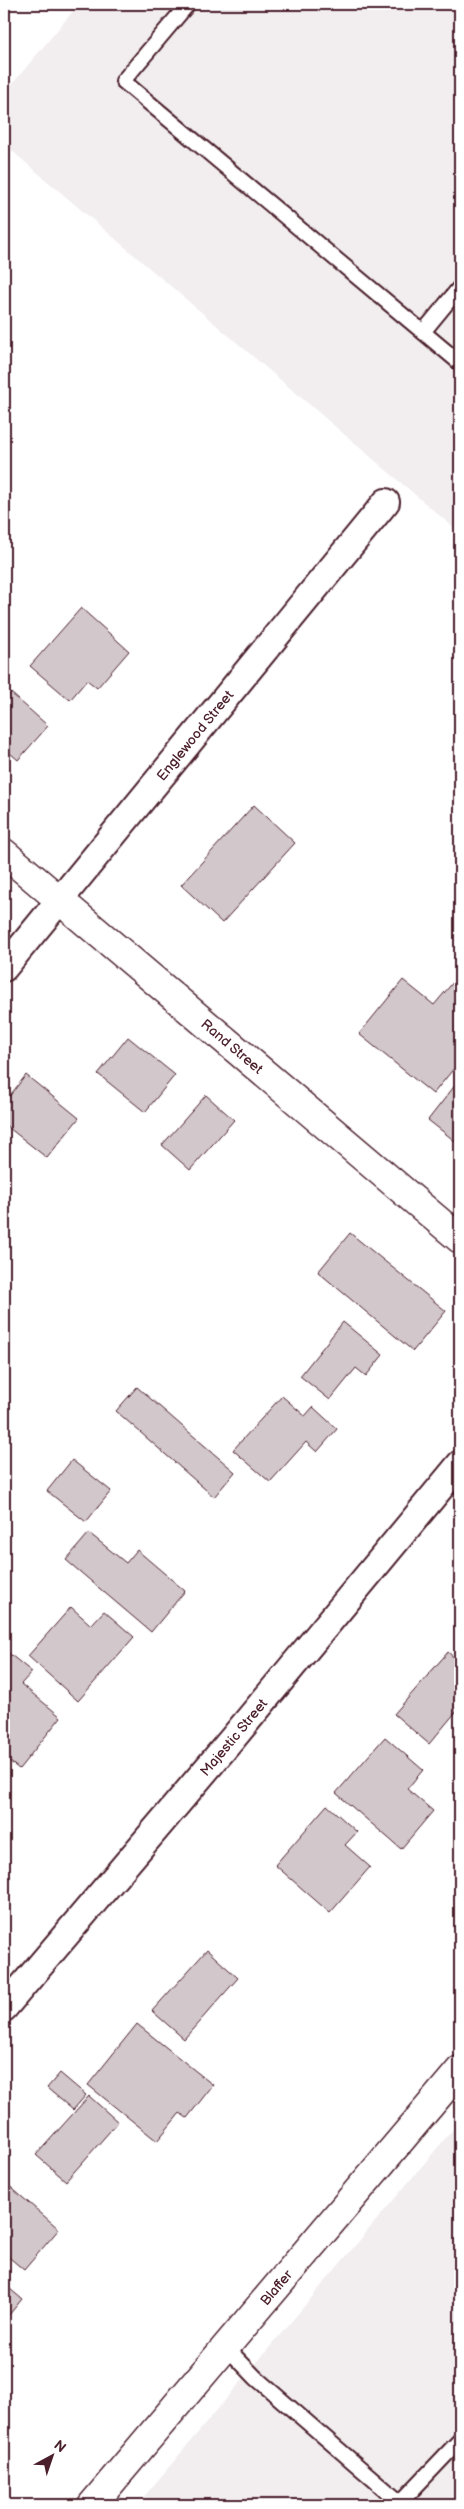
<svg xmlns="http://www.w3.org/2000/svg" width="464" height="2509" viewBox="0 0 464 2509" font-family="'Balsamiq Sans',sans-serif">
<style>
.built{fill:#f2eeef}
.building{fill:#d2c7cb;stroke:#4a1f2b}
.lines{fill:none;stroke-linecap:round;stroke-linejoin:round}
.lane-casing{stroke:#4a1f2b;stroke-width:18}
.street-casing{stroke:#4a1f2b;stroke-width:30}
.secondary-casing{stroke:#4a1f2b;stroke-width:31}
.lane{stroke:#fff;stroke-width:14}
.street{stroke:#fff;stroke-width:26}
.secondary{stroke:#fff;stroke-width:28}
.labels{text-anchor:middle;stroke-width:4;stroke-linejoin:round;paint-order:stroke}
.street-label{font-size:14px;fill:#4a1f2b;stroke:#fff}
</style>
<rect width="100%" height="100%" fill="#fff"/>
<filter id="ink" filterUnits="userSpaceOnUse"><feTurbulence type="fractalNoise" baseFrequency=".02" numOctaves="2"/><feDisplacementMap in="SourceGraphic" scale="10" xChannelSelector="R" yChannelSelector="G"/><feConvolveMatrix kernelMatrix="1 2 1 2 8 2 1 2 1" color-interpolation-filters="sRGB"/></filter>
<g filter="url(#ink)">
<g class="built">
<polygon points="79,4 460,4 460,533 4,144 4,94"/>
<polygon points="460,2121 460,2505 137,2505"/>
</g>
<g class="building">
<polygon points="81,608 129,651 97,688 87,680 70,700 30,666"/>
<polygon points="11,693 48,726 18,760 4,748 4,701"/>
<polygon points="254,805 295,843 222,923 181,885"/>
<polygon points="403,980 434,1005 455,980 460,985 460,1061 433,1094 359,1034"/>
<polygon points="128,1037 175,1075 145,1112 98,1074"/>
<polygon points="26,1075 79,1118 47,1158 4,1124 4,1103"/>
<polygon points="460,1079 460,1145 428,1120"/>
<polygon points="206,1095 234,1120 190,1170 162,1145"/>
<polygon points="350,1233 446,1311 413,1351 318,1272"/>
<polygon points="343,1322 383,1355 366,1376 356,1368 330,1400 300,1376"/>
<polygon points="137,1387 235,1472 214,1497 116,1411"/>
<polygon points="282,1396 305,1416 313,1407 337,1429 317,1452 306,1442 270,1482 233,1450"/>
<polygon points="72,1460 111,1491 86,1522 47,1491"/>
<polygon points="89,1533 126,1563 137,1550 185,1591 151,1632 66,1560"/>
<polygon points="71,1607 91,1625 104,1611 134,1637 78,1701 28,1656"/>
<polygon points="6,1651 32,1672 21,1684 61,1717 19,1769 4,1757 4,1653"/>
<polygon points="448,1652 460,1663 460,1707 429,1744 394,1714"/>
<polygon points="385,1737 423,1770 407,1789 433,1811 401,1849 336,1793"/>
<polygon points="327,1805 357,1832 345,1845 370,1867 330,1913 275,1865"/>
<polygon points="207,1950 238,1978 184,2039 152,2011"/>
<polygon points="137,2024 213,2085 187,2118 180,2113 157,2141 88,2085"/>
<polygon points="60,2073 86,2095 73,2110 47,2088"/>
<polygon points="89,2096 118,2122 66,2181 36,2155"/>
<polygon points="6,2183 59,2229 24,2270 4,2253 4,2186"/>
<polygon points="4,2284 22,2299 4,2321"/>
</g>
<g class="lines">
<g class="lane-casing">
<g id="lane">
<polyline points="188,4 123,81 460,363"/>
<polyline points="423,332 460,287"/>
<polyline points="226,2347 256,2378 403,2505"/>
<polyline points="400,2503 460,2440"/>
</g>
</g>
<g class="street-casing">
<g id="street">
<path id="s1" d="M4,968L386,502"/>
<path id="s2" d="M4,2008L233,1738L460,1464"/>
</g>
</g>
<g class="secondary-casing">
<g id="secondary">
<path id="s3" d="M4,853L460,1239"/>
<path id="s4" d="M92,2505L460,2070"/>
</g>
</g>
<use href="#lane" class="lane"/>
<use href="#street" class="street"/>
<use href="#secondary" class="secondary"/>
</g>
</g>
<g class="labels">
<g class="street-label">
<text dy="5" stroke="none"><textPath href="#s1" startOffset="301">Englewood Street</textPath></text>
<text dy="5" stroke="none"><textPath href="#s3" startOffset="299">Rand Street</textPath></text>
<text dy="5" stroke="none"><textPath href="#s2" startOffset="355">Majestic Street</textPath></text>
<text dy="5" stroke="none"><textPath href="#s4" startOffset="285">Blaffer</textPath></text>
</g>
</g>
<rect width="464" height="2509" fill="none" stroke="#fff" stroke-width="20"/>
<rect x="10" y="10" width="444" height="2489" fill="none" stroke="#4a1f2b" stroke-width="2" filter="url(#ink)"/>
<g transform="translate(52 2456) rotate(40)" stroke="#ffffff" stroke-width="4" paint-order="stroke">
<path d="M0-4L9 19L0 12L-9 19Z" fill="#4a1f2b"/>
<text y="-8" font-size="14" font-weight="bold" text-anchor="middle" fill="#4a1f2b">N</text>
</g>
</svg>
